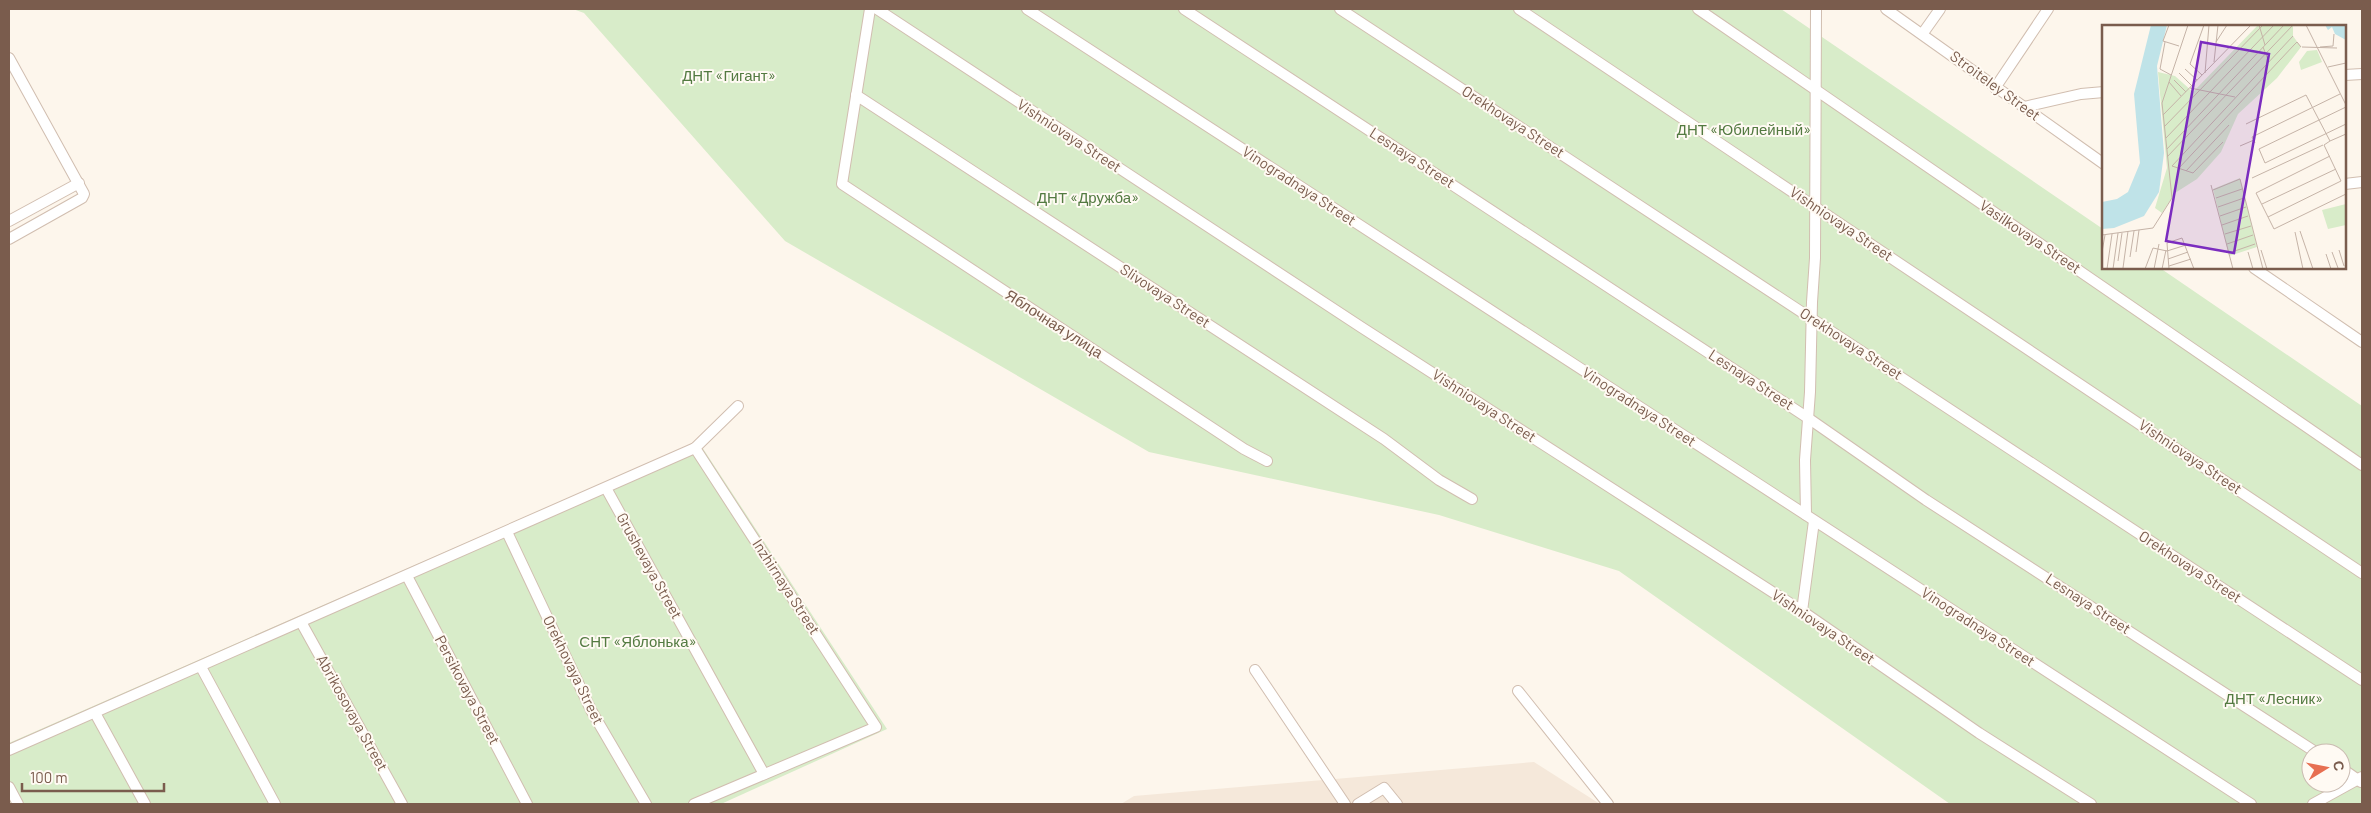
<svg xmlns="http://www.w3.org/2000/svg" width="2371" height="813" viewBox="0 0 2371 813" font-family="Barlow,sans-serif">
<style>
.residential{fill:#f5e8da}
.green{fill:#d8ecc9;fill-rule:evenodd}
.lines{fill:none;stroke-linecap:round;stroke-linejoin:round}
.minor-casing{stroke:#d1beb0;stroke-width:12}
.minor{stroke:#fff;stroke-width:10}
.labels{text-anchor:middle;stroke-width:4;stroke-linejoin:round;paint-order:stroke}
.park-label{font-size:15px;fill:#537a41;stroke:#fffaf3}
.street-label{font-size:15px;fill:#7a5c4d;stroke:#fffaf3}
.inset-road{fill:none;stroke:#c5b3a7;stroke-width:1}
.view{fill:#7b2cbf;fill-opacity:0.15;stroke:#7b2cbf;stroke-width:2.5}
.inset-edge{fill:none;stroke:#7a5c4d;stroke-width:2.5}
</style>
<rect width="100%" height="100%" fill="#fdf6ec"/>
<polygon class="residential" points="1534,762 1600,804 1121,804 1134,796"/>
<g class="green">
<path d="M573,9H1781L2103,229L2104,268H2160L2362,406V804H1950L1619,571L1439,515L1149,452L785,241L584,13ZM2311,753H2341V783H2311Z"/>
<polygon points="698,441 887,729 721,804 9,804 9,743"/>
</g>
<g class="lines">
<g class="minor-casing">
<g id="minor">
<polyline points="870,9 842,184 1244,449 1267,461"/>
<polyline points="877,9 1361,327 1802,611 1979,733 2091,804"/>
<polyline points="1027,9 2251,804"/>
<polyline points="1184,9 1808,418 1926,500 2317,753"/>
<polyline points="1340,9 2362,680"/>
<polyline points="1519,9 2362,573"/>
<polyline points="1698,9 2362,465"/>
<polyline points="1886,9 2104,164"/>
<polyline points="1923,33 1940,9"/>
<polyline points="9,58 84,194 82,198 9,239"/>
<polyline points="2345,75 2362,74"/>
<polyline points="1995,88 2048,9"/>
<polyline points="856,95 1384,439 1439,480 1472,499"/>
<polyline points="2024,107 2081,94 2104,92"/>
<polyline points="2345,184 2362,182"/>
<polyline points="9,221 79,183"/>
<polyline points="2254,268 2362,342"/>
<polyline points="606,488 764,774"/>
<polyline points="1806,515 1805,460 1810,392 1812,302 1815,258 1816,9"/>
<polyline points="507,532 591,710 646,804"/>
<polyline points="407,576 527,804"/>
<polyline points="1802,611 1814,521"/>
<polyline points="301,622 402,804"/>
<polyline points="201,667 275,804"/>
<polyline points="1255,670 1345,804"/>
<polyline points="1518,691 1608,804"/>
<polyline points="95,713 145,804"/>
<polyline points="9,750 695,448 738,406"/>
<polyline points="2341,768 2361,782"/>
<polyline points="9,787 18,804"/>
<polyline points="694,804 876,727 695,448"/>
<polyline points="1358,804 1384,788 1397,804"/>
<polyline points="2313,804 2362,777"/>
</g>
</g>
<use href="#minor" class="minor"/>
</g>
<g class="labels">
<g class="park-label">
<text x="729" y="81">ДНТ «Гигант»</text>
<text x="1744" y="135">ДНТ «Юбилейный»</text>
<text x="1088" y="203">ДНТ «Дружба»</text>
<text x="638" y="647">СНТ «Яблонька»</text>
<text x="2274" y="704">ДНТ «Лесник»</text>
</g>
<g class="street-label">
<text transform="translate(1995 86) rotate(36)" y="5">Stroiteley Street</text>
<text transform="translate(1513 122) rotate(33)" y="5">Orekhovaya Street</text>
<text transform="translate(1069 136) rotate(33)" y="5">Vishniovaya Street</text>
<text transform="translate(1412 158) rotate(33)" y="5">Lesnaya Street</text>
<text transform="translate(1299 186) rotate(33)" y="5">Vinogradnaya Street</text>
<text transform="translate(1841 224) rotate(34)" y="5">Vishniovaya Street</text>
<text transform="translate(2030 237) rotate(34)" y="5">Vasilkovaya Street</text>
<text transform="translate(1165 296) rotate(33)" y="5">Slivovaya Street</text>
<text transform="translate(1054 324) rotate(33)" y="5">Яблочная улица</text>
<text transform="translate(1851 344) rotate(33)" y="5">Orekhovaya Street</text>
<text transform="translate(1751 380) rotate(33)" y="5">Lesnaya Street</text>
<text transform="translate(1484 406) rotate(33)" y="5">Vishniovaya Street</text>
<text transform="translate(1639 407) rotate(33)" y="5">Vinogradnaya Street</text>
<text transform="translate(2190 457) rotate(34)" y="5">Vishniovaya Street</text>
<text transform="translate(649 566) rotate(61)" y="5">Grushevaya Street</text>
<text transform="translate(2190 567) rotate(33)" y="5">Orekhovaya Street</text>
<text transform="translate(786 587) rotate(57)" y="5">Inzhirnaya Street</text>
<text transform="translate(2088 604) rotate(33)" y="5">Lesnaya Street</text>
<text transform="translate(1823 627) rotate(34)" y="5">Vishniovaya Street</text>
<text transform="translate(1978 627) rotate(33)" y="5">Vinogradnaya Street</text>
<text transform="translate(573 670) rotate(64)" y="5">Orekhovaya Street</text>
<text transform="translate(467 690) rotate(62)" y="5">Persikovaya Street</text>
<text transform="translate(352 713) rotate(61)" y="5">Abrikosovaya Street</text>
</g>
</g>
<g transform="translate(2102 25)">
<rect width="244" height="244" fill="#fdf6ec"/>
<path d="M156,0H191V11L199,22L175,53L136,89L119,127L95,154L73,168L60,188L53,183L65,143L56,47L73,51L91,67ZM138,153L155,222L127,231L111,164Z" fill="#d8ecc9"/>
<path d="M215,25L220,37L199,45L197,37L205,26ZM244,179V200L226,204L220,185Z" fill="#d8ecc9"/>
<path d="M49,0H65L55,41L62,128L57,167L42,191L12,203L0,204V177L15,174L26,167L38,138L32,69ZM223,0H244V15L233,9L230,2L226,5Z" fill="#bfe3e8"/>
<path class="inset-road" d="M67,0L61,16L77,21M157,0L163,20M204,0L244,80M63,17L58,44L69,50M114,17L125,0M161,22L167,37M200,22L235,23M218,22L231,21L232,9M112,37L116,0M226,42L244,38M83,44L95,55M77,48L90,61M103,48L107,0M100,50L88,39L102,0M72,55L84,67M67,57L79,71M88,63L133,72M244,82L157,124L163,138L244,99M61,90L149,0M144,99L204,70L228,116L244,109M62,102L161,0M64,113L172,0M153,118L150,112L238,69M138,121L152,115M65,124L182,0M228,131L154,168L172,204L244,169M65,132L191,0M70,141L191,11M70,141L91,148L121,117M77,143L192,20L195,17L199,22M84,146L127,100M150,153L221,120M109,160L131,244M111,165L138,154L161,244M114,173L140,164M160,179L234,144M116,182L142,173M118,191L144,182M166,192L239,156L222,120L228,116M120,200L146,191M198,206L211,244M193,207L201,244M123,209L149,201M0,210L51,203L70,173L60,78L86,0M80,213L92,244M125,219L151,210M159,225L165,244M237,225L242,241M0,227L3,210M34,227L37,205M146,227L151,244M230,227L236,243M127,228L153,219M224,229L229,244M28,232L32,206M66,234L86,227M16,236L20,208M67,241L89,234M21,243L26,206M5,244L10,209M11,244L16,208M43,244L51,223L65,226L84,220M52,244L57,219M60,244L64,225M67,244L65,218L80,213"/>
<path class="view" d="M99,17L167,29L132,228L64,216Z"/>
<rect width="244" height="244" class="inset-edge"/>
</g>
<rect width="2371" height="813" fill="none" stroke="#7a5c4d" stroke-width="20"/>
<g transform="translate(2326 768) rotate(80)"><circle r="24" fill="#fffaf3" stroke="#cabbb1"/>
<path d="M0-4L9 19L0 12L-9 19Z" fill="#e76f51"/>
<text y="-8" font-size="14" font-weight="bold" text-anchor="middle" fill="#7a5c4d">С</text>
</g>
<path d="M22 783v8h142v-8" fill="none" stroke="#7a5c4d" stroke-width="2.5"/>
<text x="30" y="783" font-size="15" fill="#7a5c4d" stroke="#fffaf3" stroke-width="4" paint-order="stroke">100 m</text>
</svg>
